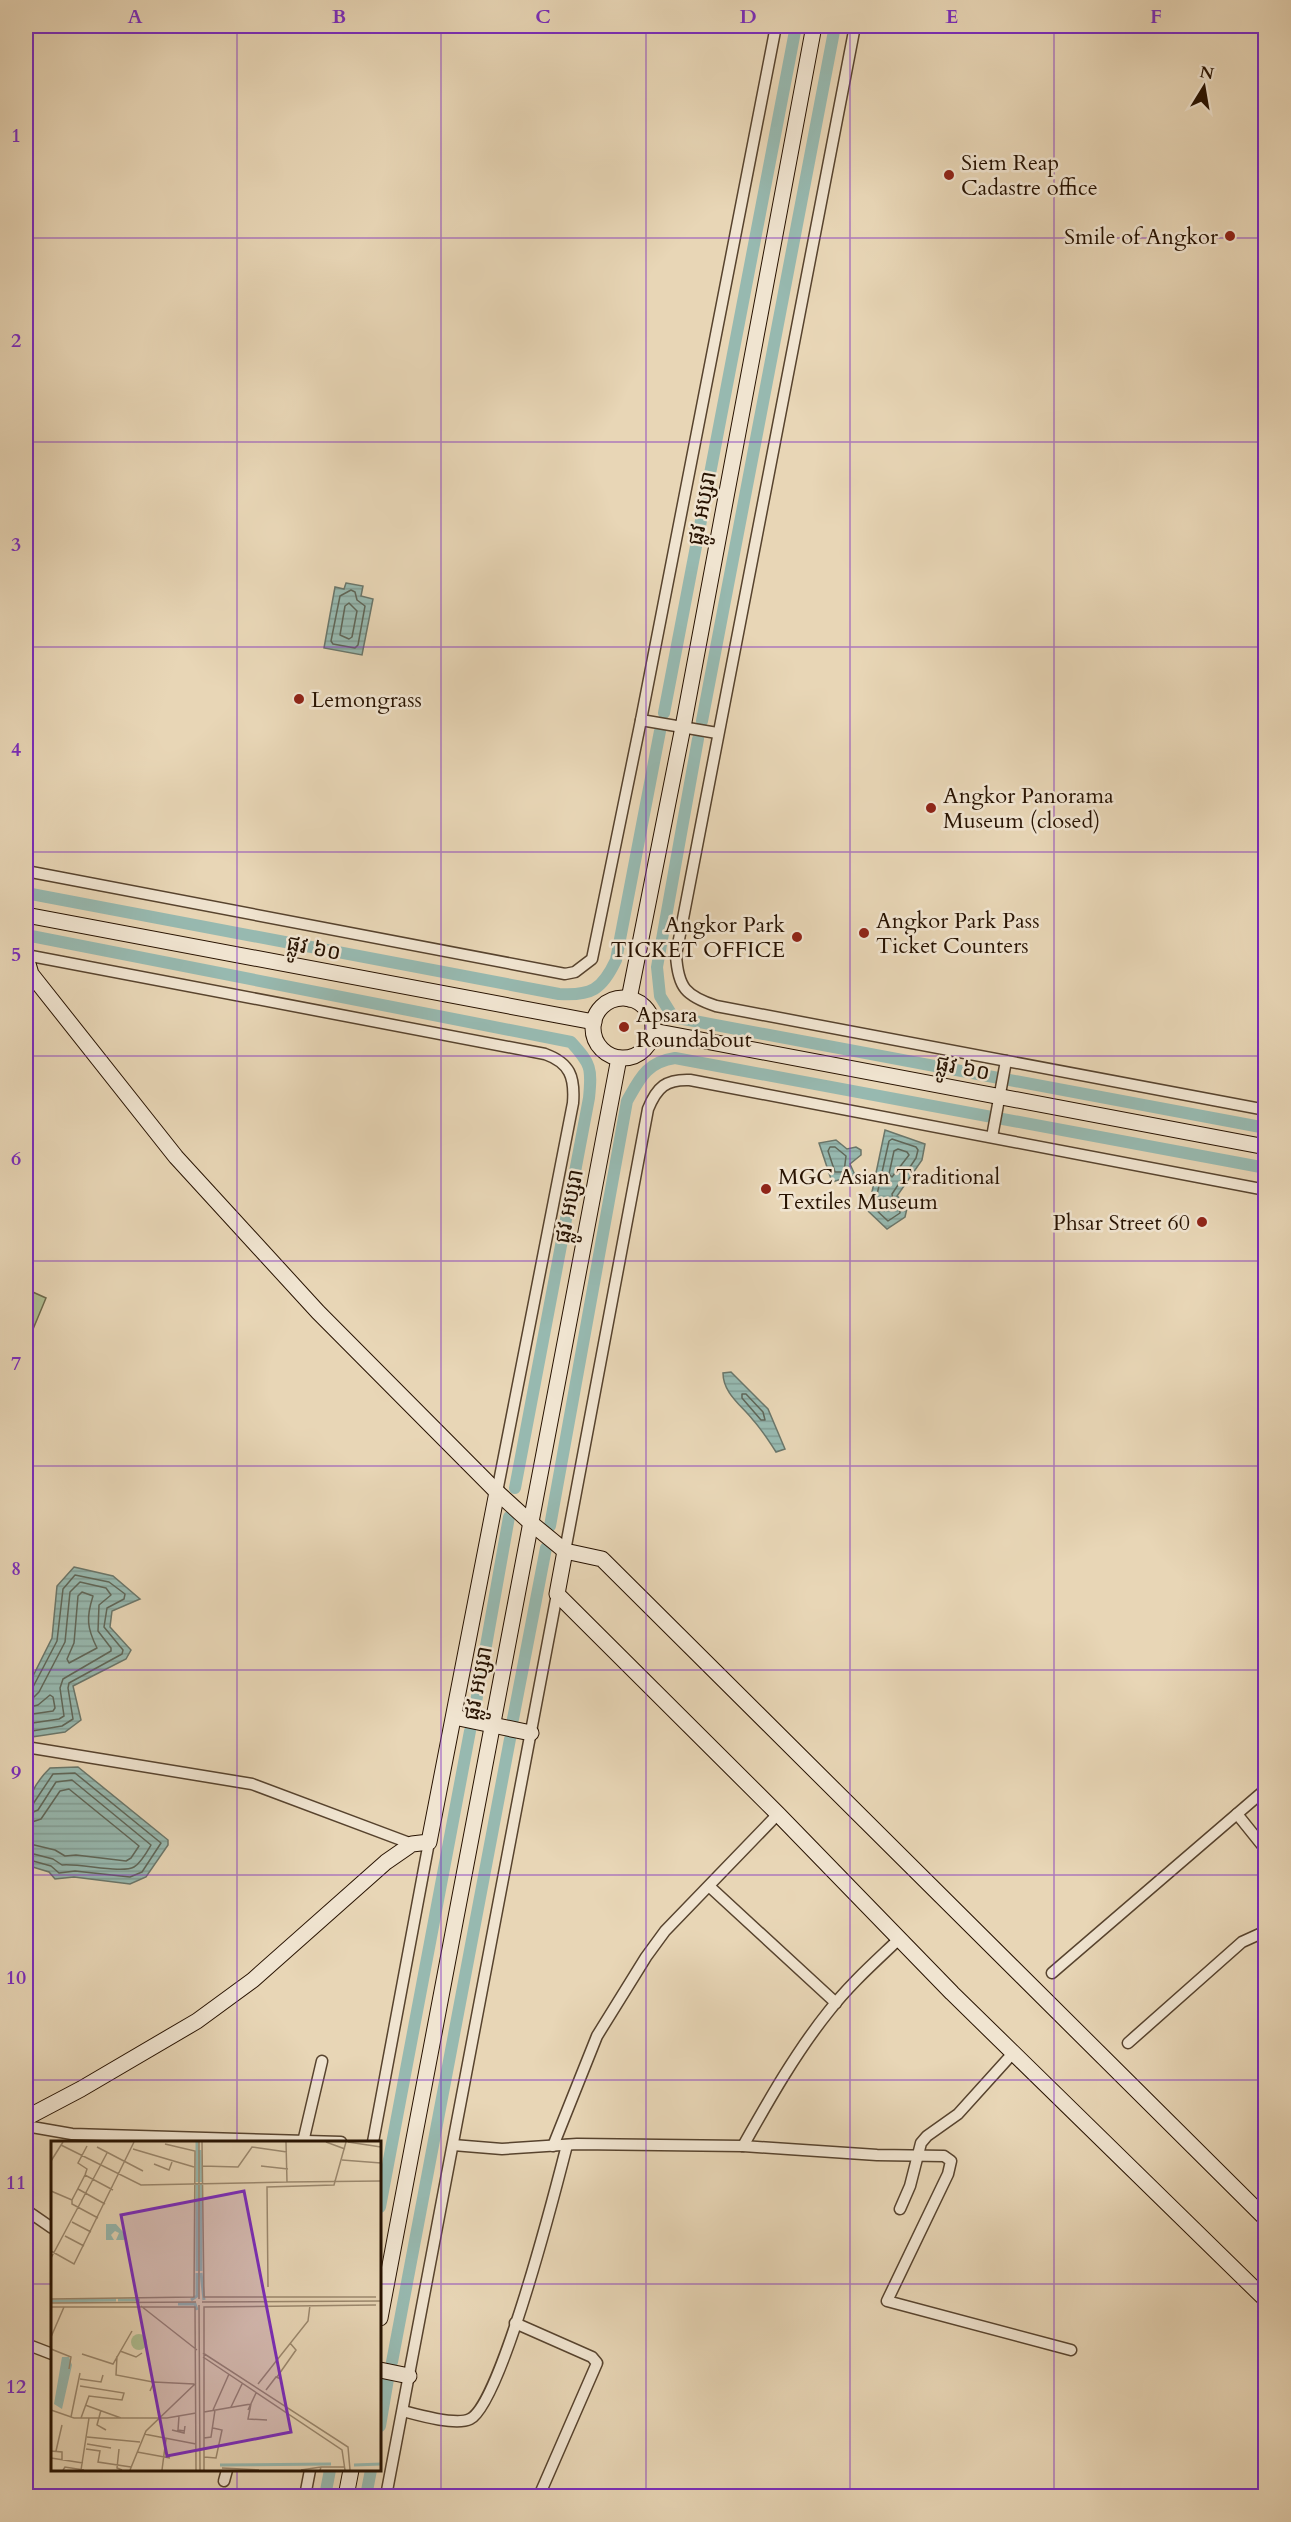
<svg xmlns="http://www.w3.org/2000/svg" width="1291" height="2522" viewBox="0 0 1291 2522" font-family="Cardo,'Noto Sans Khmer',serif">
<style>
.park{fill:#afbf93;stroke:#6b684a;stroke-width:1.5}
.water{fill:url(#water-rules);stroke:#6a766a;stroke-width:1.5}
.lines{fill:none;stroke-linecap:round;stroke-linejoin:round}
.shore{stroke:#5f6658;stroke-width:1.5}
.canal{stroke:#97b9b0;stroke-width:12}
.street-casing{stroke:#57432e;stroke-width:13}
.secondary-casing{stroke:#271201;stroke-width:17}
.street{stroke:#f0e4d0;stroke-width:10}
.secondary{stroke:#f0e4d0;stroke-width:15}
.grid{fill:none;stroke:#7b2cbf;stroke-width:1.5;stroke-opacity:0.55}
.poi-dot{fill:#8f2418;stroke:#f0e4d0;stroke-width:2}
.labels{text-anchor:middle;stroke-width:5;stroke-linejoin:round;paint-order:stroke}
.poi-label{font-size:22px;fill:#271201;stroke:#f0e4d0;text-anchor:start}
.street-label{font-size:22px;fill:#271201;stroke:#f0e4d0}
.inset-river{fill:none;stroke:#97b9b0;stroke-width:3}
.inset-road{fill:none;stroke:#9b886e;stroke-width:1.5}
.view{fill:#7b2cbf;fill-opacity:0.15;stroke:#7b2cbf;stroke-width:3}
.inset-edge{fill:none;stroke:#271201;stroke-width:3}
.neatline{fill:none;stroke:#7b2cbf;stroke-width:2}
.grid-label{font-size:20px;text-anchor:middle;font-weight:bold;fill:#7b2cbf}
</style>
<defs>
<pattern id="water-rules" width="6" height="5" patternUnits="userSpaceOnUse" patternTransform="scale(1.5)"><rect width="6" height="5" fill="#97b9b0"/><path d="M0 2.5h6" fill="none" stroke="#829e96"/></pattern>
</defs>
<rect width="100%" height="100%" fill="#e8d6b6"/>
<filter id="stains"><feTurbulence type="fractalNoise" baseFrequency=".00333" numOctaves="4"/><feColorMatrix values="0 0 0 0 .2 0 0 0 0 .09 0 0 0 0 .02 0 0 0 .5 -.17"/></filter>
<radialGradient id="worn" r=".72"><stop offset=".6" stop-color="#630" stop-opacity="0"/><stop offset="1" stop-color="#630" stop-opacity=".3"/></radialGradient>
<polygon class="park" points="26,1289 46,1298 26,1346"/>
<g class="water">
<polygon points="346,583 363,586 361,596 373,599 362,655 324,648 335,587 344,589"/>
<polygon points="885,1130 925,1144 922,1160 897,1196 908,1204 905,1217 887,1229 868,1211"/>
<polygon points="836,1140 847,1149 856,1147 861,1150 861,1155 850,1164 855,1175 832,1182 819,1143"/>
<path d="M731,1372L768,1409L785,1449L776,1452C769,1441 762,1430 753,1420C741,1405 723,1393 723,1373Z"/>
<polygon points="74,1567 113,1576 140,1599 112,1611 110,1627 131,1650 126,1659 73,1686 81,1720 65,1732 26,1738 26,1690 52,1638 57,1586"/>
<path d="M78,1767L168,1840V1845L146,1877L130,1884L74,1877L55,1879L49,1872L26,1865C25,1826 19,1798 50,1768Z"/>
</g>
<g class="lines">
<g class="shore">
<polygon points="351,590 355,592 357,600 365,606 358,645 355,648 333,644 331,641 340,596"/>
<polygon points="349,603 357,611 352,637 349,639 340,635 345,606"/>
<polygon points="892,1139 916,1147 918,1150 916,1158 892,1194 893,1200 900,1208 900,1213 888,1221 874,1208 889,1141"/>
<polygon points="830,1147 835,1147 846,1156 844,1172 835,1172 828,1151"/>
<polygon points="898,1149 907,1152 909,1155 892,1177 889,1174 894,1151"/>
<polygon points="742,1394 746,1394 763,1412 765,1420 761,1420 742,1398"/>
<path d="M82,1592L93,1596C86,1618 87,1628 97,1648L69,1663L67,1659L74,1643L78,1596Z"/>
<polyline points="26,1691 33,1687 57,1641 63,1589 75,1575 109,1582 125,1594 124,1599 107,1608 104,1627 123,1650 122,1654 69,1683 68,1688 73,1719 62,1726 26,1732"/>
<polyline points="26,1699 34,1697 39,1692 65,1642 70,1592 80,1582 106,1588 111,1595 99,1605 98,1631 111,1648 111,1651 63,1679 60,1688 64,1716 59,1719 26,1724"/>
<polyline points="26,1708 38,1705 50,1695 53,1697 55,1708 53,1711 26,1715"/>
<polyline points="26,1807 33,1804 53,1774 75,1773 161,1843 142,1872 130,1877 75,1871 59,1873 51,1866 26,1859"/>
<path d="M26,1815L38,1810L56,1782L72,1780L151,1845C147,1852 141,1863 134,1867C122,1874 80,1863 62,1865L53,1859L26,1852"/>
<polyline points="26,1824 41,1819 60,1791 69,1789 139,1846 131,1858 126,1861 76,1855 65,1856 55,1850 26,1843"/>
</g>
<g class="canal">
<polyline points="664,713 796,26"/>
<polyline points="702,721 835,26"/>
<polyline points="698,739 657,967 660,996 673,1017 1266,1128"/>
<path d="M26,893L559,994C591,996 602,990 616,960L660,731"/>
<path d="M26,935L571,1042C591,1064 592,1068 589,1098L515,1488"/>
<path d="M550,1526L627,1101C640,1078 647,1062 675,1058L1266,1168"/>
<polyline points="474,1713 509,1517"/>
<polyline points="513,1719 546,1548"/>
<polyline points="380,2207 470,1731"/>
<polyline points="392,2362 510,1739"/>
<polyline points="380,2426 388,2379"/>
<polyline points="325,2496 330,2470"/>
<polyline points="366,2496 371,2470"/>
</g>
<g class="street-casing">
<g id="street">
<path d="M855,26C797,336 734,645 676,955C678,988 686,996 716,1006L1266,1110"/>
<polyline points="641,720 717,733"/>
<polyline points="26,871 565,974 575,972 592,959 641,720 776,26"/>
<path d="M26,955L545,1054C570,1063 575,1077 573,1103L497,1492"/>
<polyline points="992,1137 1006,1061"/>
<path d="M565,1551L648,1109C657,1087 666,1079 690,1080L1266,1190"/>
<polyline points="26,1747 252,1784 412,1844"/>
<polyline points="1237,1814 1266,1850"/>
<polyline points="710,1887 836,2003"/>
<polyline points="1052,1973 1266,1789"/>
<polyline points="1128,2043 1242,1942 1264,1932 1266,1934"/>
<polyline points="26,2126 72,2134 341,2142"/>
<polyline points="303,2142 322,2061"/>
<polyline points="373,2142 429,1842"/>
<polyline points="453,2145 502,2149 577,2144 743,2146 877,2155 944,2156 951,2161 948,2174 887,2301 1071,2350"/>
<polyline points="553,2146 597,2036 646,1957 665,1931 778,1814"/>
<path d="M743,2146C769,2100 796,2052 829,2011C850,1984 875,1962 899,1939"/>
<polyline points="900,2209 910,2186 921,2143 927,2136 958,2114 1014,2052"/>
<polyline points="26,2210 52,2228"/>
<polyline points="515,2323 592,2357 597,2363 539,2496"/>
<polyline points="26,2344 52,2354"/>
<path d="M403,2411C418,2415 456,2426 470,2419C501,2404 556,2188 567,2145"/>
<polyline points="224,2481 227,2470"/>
<polyline points="305,2496 310,2470"/>
<polyline points="386,2496 557,1594"/>
</g>
</g>
<g class="secondary-casing">
<g id="secondary">
<polyline points="26,915 594,1022"/>
<polyline points="26,957 31,974 176,1157 318,1312 497,1492 531,1523 565,1551 602,1559 1266,2219"/>
<circle cx="623" cy="1028" r="30"/>
<polyline points="629,999 683,727 814,26"/>
<polyline points="653,1031 1266,1147"/>
<polyline points="565,1551 557,1594 778,1814 952,1993 1266,2300"/>
<polyline points="454,1717 531,1733"/>
<polyline points="26,2118 81,2089 197,2021 253,1980 386,1862 412,1844 429,1842 497,1492"/>
<polyline points="380,2318 619,1058"/>
<polyline points="380,2370 409,2376"/>
<polyline points="346,2496 351,2470"/>
</g>
</g>
<use href="#street" class="street"/>
<use href="#secondary" class="secondary"/>
</g>
<path class="grid" d="M237,26V2142M441,26V2496M646,26V2496M850,26V2496M1054,26V2496M26,238H1266M26,442H1266M26,647H1266M26,852H1266M26,1056H1266M26,1261H1266M26,1466H1266M26,1670H1266M26,1875H1266M26,2080H1266M26,2284H52M380,2284H1266M237,2470V2496"/>
<g class="poi-dot">
<circle cx="949" cy="175" r="6"/>
<circle cx="1230" cy="236" r="6"/>
<circle cx="299" cy="699" r="6"/>
<circle cx="931" cy="808" r="6"/>
<circle cx="864" cy="933" r="6"/>
<circle cx="797" cy="937" r="6"/>
<circle cx="624" cy="1027" r="6"/>
<circle cx="766" cy="1189" r="6"/>
<circle cx="1202" cy="1222" r="6"/>
</g>
<g class="labels">
<g class="poi-label">
<text x="961" y="170">Siem Reap<tspan x="961" dy="25">Cadastre office</tspan></text>
<text x="1218" y="244" text-anchor="end">Smile of Angkor</text>
<text x="311" y="707">Lemongrass</text>
<text x="943" y="803">Angkor Panorama<tspan x="943" dy="25">Museum (closed)</tspan></text>
<text x="876" y="928">Angkor Park Pass<tspan x="876" dy="25">Ticket Counters</tspan></text>
<text x="785" y="932" text-anchor="end">Angkor Park<tspan x="785" dy="25">TICKET OFFICE</tspan></text>
<text x="636" y="1022">Apsara<tspan x="636" dy="25">Roundabout</tspan></text>
<text x="778" y="1184">MGC Asian Traditional<tspan x="778" dy="25">Textiles Museum</tspan></text>
<text x="1190" y="1230" text-anchor="end">Phsar Street 60</text>
</g>
<g class="street-label">
<text transform="translate(701 508) rotate(-79)" y="8">ផ្លូវ អប្សរា</text>
<text transform="translate(314 947) rotate(11)" y="8">ផ្លូវ ៦០</text>
<text transform="translate(963 1067) rotate(11)" y="8">ផ្លូវ ៦០</text>
<text transform="translate(568 1206) rotate(-79)" y="8">ផ្លូវ អប្សរា</text>
<text transform="translate(477 1683) rotate(-79)" y="8">ផ្លូវ អប្សរា</text>
</g>
</g>
<g transform="translate(51 2141)">
<rect width="330" height="330" fill="#e8d6b6"/>
<path d="M80 201a8 8 0 1 1 16 0a8 8 0 1 1-16 0Z" fill="#afbf93"/>
<path d="M55,83H65L73,92V99H65L68,92L64,90L60,94L63,99H55ZM11,216H18L21,224L11,268L3,263Z" fill="#97b9b0"/>
<path class="inset-river" d="M146,1V41M149,9L150,41M146,42V130M150,42V130M150,132L153,159M67,159H89M140,159L146,155V132M0,160L65,159M127,163H144L146,169M169,324L280,323M303,324L330,323"/>
<path class="inset-road" d="M148,1V158M151,1L153,156H325M235,1L236,41L330,40M275,1L294,8M297,1L330,6M10,4L90,44L236,41M46,6L92,30M82,8L143,26M291,19L330,22M0,20L12,1M103,23L118,29L121,21M151,25L187,26L201,6L236,11M210,25L237,28M34,34L36,28L27,22L36,5M27,48L54,63M0,50L21,59M47,77L21,63V59L34,34L62,49M21,81L40,91M14,95L33,105M0,110L23,123L83,1M0,117L56,12M217,146L216,46L283,44L295,1M0,158L143,156L144,10L114,3M151,161L330,160M0,162L145,161M148,164L149,329M90,165L146,209M0,166H144L145,329M0,196L13,166M0,208L20,216L18,228M69,210L85,216L91,212M152,212L297,306L299,329M31,213L62,223L81,190M66,215L65,234L102,241M152,216L291,309L294,329M226,236L245,209L239,202M29,238L50,241L52,234M207,243L257,180L259,164M29,245L73,252L71,259L38,255L30,277M215,249L225,236L230,238M99,250L103,241L143,243M34,264L70,277M180,266L191,243M0,269L23,277H116L145,272M50,269L46,284L55,289M162,269L178,233M197,269L205,252M153,271L200,263L197,278L216,279M128,275L127,289L134,290M20,276L29,232M121,289L133,292L134,285M93,293L145,303M36,296L89,301M153,297L160,296L164,269M36,303L60,307M35,308L49,310L47,321L80,326M68,308L66,327L71,329M0,310L11,311V319M5,310L11,284M86,311L119,317M153,316L165,317L171,289L162,287M0,317L32,322M171,327L208,329M12,329L14,326L33,329M30,329L38,277M79,329L95,290L145,242M111,329L115,298M153,329V166L325,164M250,329L270,326M269,329L270,326H293"/>
<path class="view" d="M193,50L240,291L116,315L70,74Z"/>
<rect width="330" height="330" class="inset-edge"/>
</g>
<rect width="1291" height="2522" fill="none" stroke="#e8d6b6" stroke-width="66"/>
<g transform="translate(1204 87) rotate(11)" stroke="#f0e4d0" stroke-width="4.5" paint-order="stroke">
<path d="M0-4.5L10 22L0 15L-10 22Z" fill="#271201"/>
<text y="-9" font-size="16" font-weight="bold" text-anchor="middle" fill="#271201">N</text>
</g>
<rect x="33" y="33" width="1225" height="2456" class="neatline"/>
<g class="grid-label">
<text x="135" y="23">A</text>
<text x="339" y="23">B</text>
<text x="543" y="23">C</text>
<text x="748" y="23">D</text>
<text x="952" y="23">E</text>
<text x="1156" y="23">F</text>
<text x="16" y="142">1</text>
<text x="16" y="347">2</text>
<text x="16" y="551">3</text>
<text x="16" y="756">4</text>
<text x="16" y="961">5</text>
<text x="16" y="1165">6</text>
<text x="16" y="1370">7</text>
<text x="16" y="1575">8</text>
<text x="16" y="1779">9</text>
<text x="16" y="1984">10</text>
<text x="16" y="2189">11</text>
<text x="16" y="2393">12</text>
</g>
<rect width="100%" height="100%" filter="url(#stains)"/>
<rect width="100%" height="100%" fill="url(#worn)"/>
</svg>
